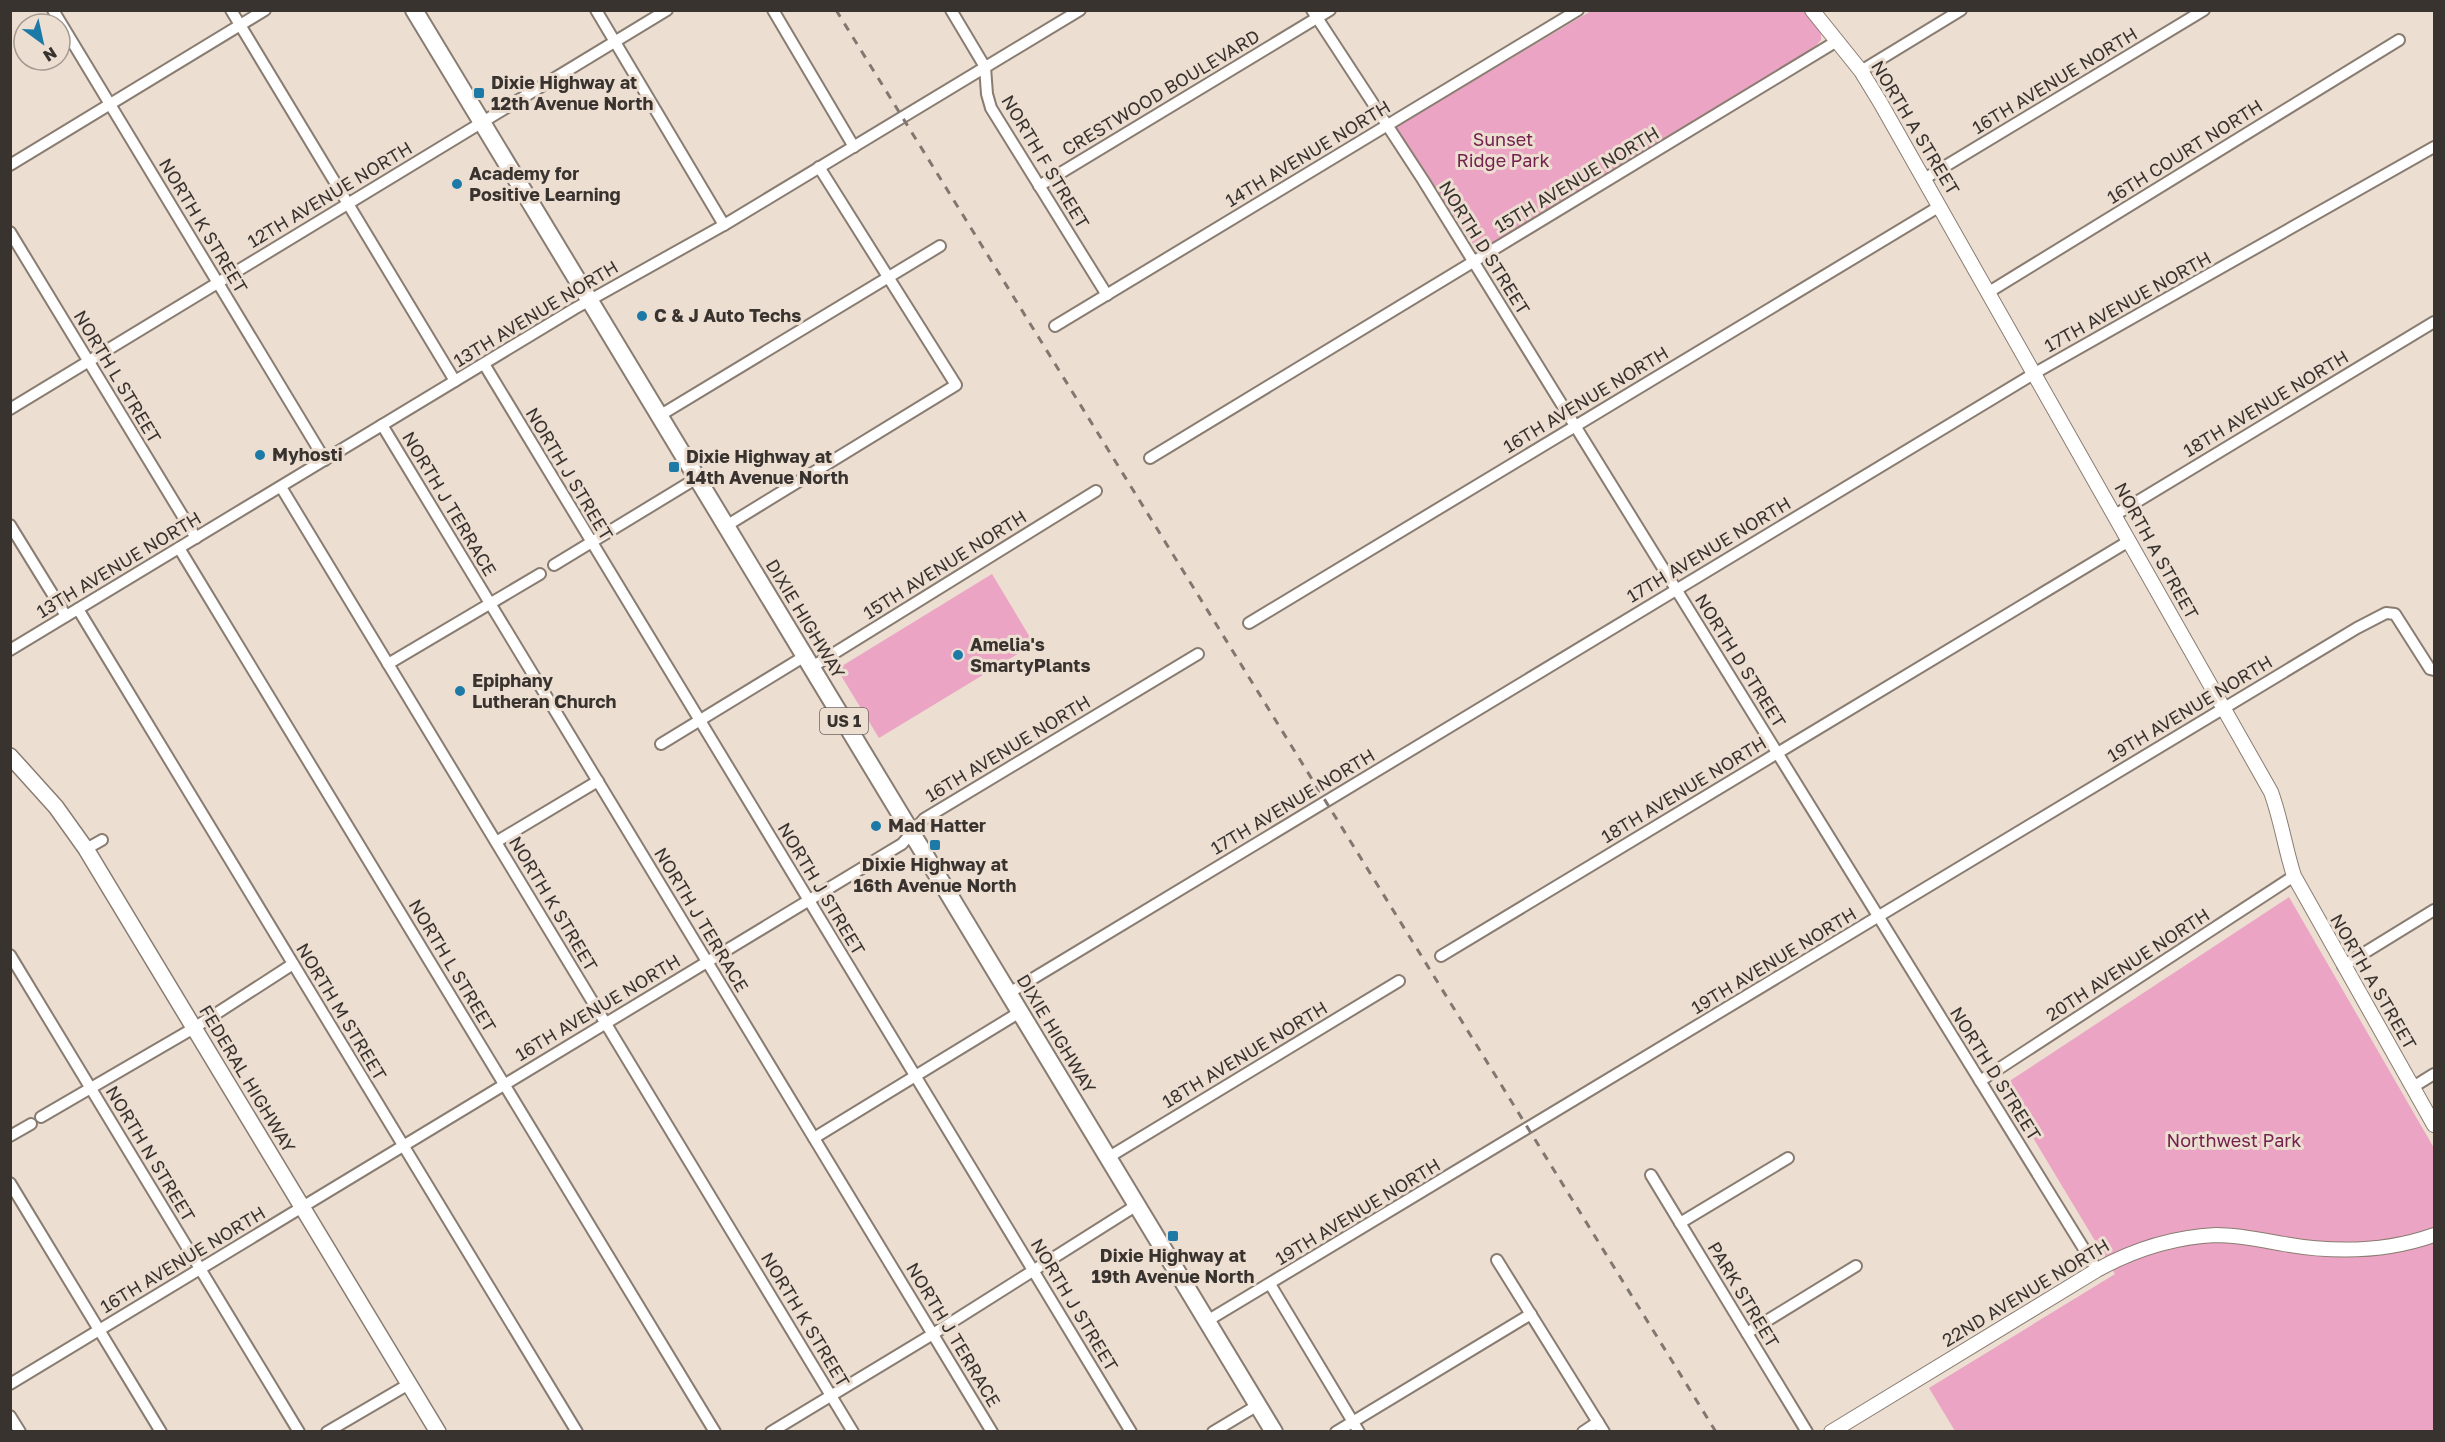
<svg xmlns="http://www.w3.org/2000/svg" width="2445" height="1442" viewBox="0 0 2445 1442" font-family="'Golos Text',sans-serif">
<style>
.green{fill:#eba4c3}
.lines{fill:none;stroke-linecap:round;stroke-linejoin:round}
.minor-casing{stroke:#897c71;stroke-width:14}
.tertiary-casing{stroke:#897c71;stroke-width:16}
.secondary-casing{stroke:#897c71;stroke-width:18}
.primary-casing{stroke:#897c71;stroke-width:20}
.minor{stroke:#fff;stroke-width:10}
.tertiary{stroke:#fff;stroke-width:14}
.secondary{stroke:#fff;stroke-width:15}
.primary{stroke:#fff;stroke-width:16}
.rail{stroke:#817770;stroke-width:3;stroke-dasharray:8 8;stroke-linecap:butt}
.poi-dot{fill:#1d7aa7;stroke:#edded2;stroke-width:2}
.labels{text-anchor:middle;stroke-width:6;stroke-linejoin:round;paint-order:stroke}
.shield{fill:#edded2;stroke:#6f6660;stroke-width:1.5}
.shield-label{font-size:16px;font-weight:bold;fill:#39332f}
.street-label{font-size:18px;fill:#39332f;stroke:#edded2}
.poi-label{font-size:18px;font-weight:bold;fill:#39332f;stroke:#edded2;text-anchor:start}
.park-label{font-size:18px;fill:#73214d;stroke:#edded2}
</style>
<rect width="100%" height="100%" fill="#edded2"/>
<g class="green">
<polygon points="1591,11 1806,11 1821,34 1821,40 1812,50 1479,253 1395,127"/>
<polygon points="992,574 1034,644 879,738 837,669"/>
<polygon points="2289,897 2434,1148 2434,1431 1955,1431 1929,1388 2115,1274 2002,1086"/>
</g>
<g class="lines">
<g class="minor-casing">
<g id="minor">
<polyline points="53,10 325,460"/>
<polyline points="231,10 455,381"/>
<polyline points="596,10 724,225"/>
<polyline points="773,10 854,147"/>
<polyline points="951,10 985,67 987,94 991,108 1107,295"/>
<polyline points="1312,10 1423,180 2097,1270"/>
<polyline points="1861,71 1961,10"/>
<polyline points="10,165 265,10"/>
<polyline points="1924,179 2204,10"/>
<polyline points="1039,186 1330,10"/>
<polyline points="10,232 196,538"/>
<polyline points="1989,292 2399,40"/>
<polyline points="1055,326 1578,10"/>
<polyline points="484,364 1131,1432"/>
<polyline points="10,409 667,10"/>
<polyline points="659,416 940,246"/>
<polyline points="382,425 992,1432"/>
<polyline points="1150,458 1837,41"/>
<polyline points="281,487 853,1432"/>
<polyline points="2115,515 2434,322"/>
<polyline points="10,525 66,616"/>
<polyline points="726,526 956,385 819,167"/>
<polyline points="179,548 715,1432"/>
<polyline points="554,565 697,478"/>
<polyline points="78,609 577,1432"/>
<polyline points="1249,623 1940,206"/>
<polyline points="10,650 574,309 724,225 1080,10"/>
<polyline points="388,664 540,574"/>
<polyline points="812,667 1096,491"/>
<polyline points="661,744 805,656"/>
<polyline points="496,842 598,781"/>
<polyline points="86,849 102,840"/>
<polyline points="10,955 299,1432"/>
<polyline points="1441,956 2129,541"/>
<polyline points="2343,966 2434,910"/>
<polyline points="1009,993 2035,373 2434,147"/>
<polyline points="1980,1081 2294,876"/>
<polyline points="2413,1087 2434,1074"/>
<polyline points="41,1117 194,1028 293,964"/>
<polyline points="10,1136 31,1124"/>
<polyline points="814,1138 1020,1012"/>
<polyline points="1109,1157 1399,981"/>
<polyline points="1651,1175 1807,1432"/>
<polyline points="10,1183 161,1432"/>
<polyline points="1680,1223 1788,1158"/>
<polyline points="1497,1260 1604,1432"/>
<polyline points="1270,1284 1359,1432"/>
<polyline points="1207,1321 2357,628 2386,613 2395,614 2430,669 2434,670"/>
<polyline points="1747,1333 1856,1266"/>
<polyline points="10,1384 892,850 902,844 924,819 1198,654"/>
<polyline points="10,1416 20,1432"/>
<polyline points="327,1432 409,1384"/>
<polyline points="771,1432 933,1334 1137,1205"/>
<polyline points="1213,1432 1258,1405"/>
<polyline points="1336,1432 1531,1314"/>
<polyline points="1583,1432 1598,1422"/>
</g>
</g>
<g class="tertiary-casing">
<g id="tertiary">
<path d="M1812,10L1861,71L1880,102L2271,792C2281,819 2285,848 2294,876L2434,1125"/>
<path d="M1831,1432L2097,1270C2133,1250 2174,1237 2216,1235C2239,1235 2262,1240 2284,1244C2335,1253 2386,1252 2434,1235"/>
</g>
</g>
<g class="secondary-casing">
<polyline id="secondary" points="10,756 56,807 86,849 438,1432"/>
</g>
<g class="primary-casing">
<polyline id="primary" points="414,10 1274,1432"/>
</g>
<use href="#minor" class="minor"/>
<use href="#tertiary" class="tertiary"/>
<use href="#secondary" class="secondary"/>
<use href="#primary" class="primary"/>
<polyline class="rail" points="836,10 1716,1432"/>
</g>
<g class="poi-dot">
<rect x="473" y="87" width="12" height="12" rx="3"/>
<circle cx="457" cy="184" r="6"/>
<circle cx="642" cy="316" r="6"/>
<circle cx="260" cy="455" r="6"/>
<rect x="668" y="461" width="12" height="12" rx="3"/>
<circle cx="958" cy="655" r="6"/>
<circle cx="460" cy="691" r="6"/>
<circle cx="876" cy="826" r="6"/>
<rect x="929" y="839" width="12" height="12" rx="3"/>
<rect x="1167" y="1230" width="12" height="12" rx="3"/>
</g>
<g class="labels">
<rect class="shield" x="820" y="708" width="48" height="26" rx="4.5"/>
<g class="shield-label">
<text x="844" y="727">US 1</text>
</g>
<g class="street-label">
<text transform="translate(2055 81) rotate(-31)" y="6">16TH AVENUE NORTH</text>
<text transform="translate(1161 93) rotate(-31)" y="6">CRESTWOOD BOULEVARD</text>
<text transform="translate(1915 128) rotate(59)" y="6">NORTH A STREET</text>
<text transform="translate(2185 152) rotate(-32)" y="6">16TH COURT NORTH</text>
<text transform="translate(1308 154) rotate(-31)" y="6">14TH AVENUE NORTH</text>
<text transform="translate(1045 162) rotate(59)" y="6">NORTH F STREET</text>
<text transform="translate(1577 180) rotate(-31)" y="6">15TH AVENUE NORTH</text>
<text transform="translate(330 195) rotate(-31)" y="6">12TH AVENUE NORTH</text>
<text transform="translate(203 226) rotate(59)" y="6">NORTH K STREET</text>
<text transform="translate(1484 248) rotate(58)" y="6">NORTH D STREET</text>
<text transform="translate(2128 302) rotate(-29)" y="6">17TH AVENUE NORTH</text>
<text transform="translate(536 314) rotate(-31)" y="6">13TH AVENUE NORTH</text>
<text transform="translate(117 377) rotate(59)" y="6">NORTH L STREET</text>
<text transform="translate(1586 400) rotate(-31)" y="6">16TH AVENUE NORTH</text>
<text transform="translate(2266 404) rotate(-31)" y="6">18TH AVENUE NORTH</text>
<text transform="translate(569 474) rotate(59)" y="6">NORTH J STREET</text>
<text transform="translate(449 504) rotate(59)" y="6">NORTH J TERRACE</text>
<text transform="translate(1709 550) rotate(-31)" y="6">17TH AVENUE NORTH</text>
<text transform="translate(2156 551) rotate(61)" y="6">NORTH A STREET</text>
<text transform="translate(119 565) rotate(-31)" y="6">13TH AVENUE NORTH</text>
<text transform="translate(945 565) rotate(-32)" y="6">15TH AVENUE NORTH</text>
<text transform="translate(805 619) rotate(59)" y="6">DIXIE HIGHWAY</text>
<text transform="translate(1740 661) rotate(58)" y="6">NORTH D STREET</text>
<text transform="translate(2190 709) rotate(-31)" y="6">19TH AVENUE NORTH</text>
<text transform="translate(1008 749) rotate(-31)" y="6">16TH AVENUE NORTH</text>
<text transform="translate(1684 790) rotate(-31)" y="6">18TH AVENUE NORTH</text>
<text transform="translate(1293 802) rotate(-31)" y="6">17TH AVENUE NORTH</text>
<text transform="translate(821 889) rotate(59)" y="6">NORTH J STREET</text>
<text transform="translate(553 904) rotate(59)" y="6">NORTH K STREET</text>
<text transform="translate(701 920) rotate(59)" y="6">NORTH J TERRACE</text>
<text transform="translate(1774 961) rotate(-31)" y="6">19TH AVENUE NORTH</text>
<text transform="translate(2128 965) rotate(-33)" y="6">20TH AVENUE NORTH</text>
<text transform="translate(452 966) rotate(59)" y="6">NORTH L STREET</text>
<text transform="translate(2373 982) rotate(60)" y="6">NORTH A STREET</text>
<text transform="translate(598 1008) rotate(-31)" y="6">16TH AVENUE NORTH</text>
<text transform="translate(341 1012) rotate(59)" y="6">NORTH M STREET</text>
<text transform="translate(1056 1034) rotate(59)" y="6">DIXIE HIGHWAY</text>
<text transform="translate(1245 1055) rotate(-31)" y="6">18TH AVENUE NORTH</text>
<text transform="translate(1995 1074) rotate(58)" y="6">NORTH D STREET</text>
<text transform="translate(247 1079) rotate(59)" y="6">FEDERAL HIGHWAY</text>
<text transform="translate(150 1154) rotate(59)" y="6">NORTH N STREET</text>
<text transform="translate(1358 1212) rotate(-31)" y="6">19TH AVENUE NORTH</text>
<text transform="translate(183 1260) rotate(-31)" y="6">16TH AVENUE NORTH</text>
<text transform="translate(2026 1293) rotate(-31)" y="6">22ND AVENUE NORTH</text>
<text transform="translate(1743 1295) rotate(59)" y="6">PARK STREET</text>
<text transform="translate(1074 1305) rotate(59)" y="6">NORTH J STREET</text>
<text transform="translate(805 1320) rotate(59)" y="6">NORTH K STREET</text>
<text transform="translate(953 1335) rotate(59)" y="6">NORTH J TERRACE</text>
</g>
<g class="poi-label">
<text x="491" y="89">Dixie Highway at<tspan x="491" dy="21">12th Avenue North</tspan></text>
<text x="469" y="180">Academy for<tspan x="469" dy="21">Positive Learning</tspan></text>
<text x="654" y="322">C &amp; J Auto Techs</text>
<text x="272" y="461">Myhosti</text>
<text x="686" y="463">Dixie Highway at<tspan x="686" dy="21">14th Avenue North</tspan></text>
<text x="970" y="651">Amelia's<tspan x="970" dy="21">SmartyPlants</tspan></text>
<text x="472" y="687">Epiphany<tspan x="472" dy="21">Lutheran Church</tspan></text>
<text x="888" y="832">Mad Hatter</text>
<text x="935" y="871" text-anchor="middle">Dixie Highway at<tspan x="935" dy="21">16th Avenue North</tspan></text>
<text x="1173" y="1262" text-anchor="middle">Dixie Highway at<tspan x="1173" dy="21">19th Avenue North</tspan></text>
</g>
<g class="park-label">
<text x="1503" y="146">Sunset<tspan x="1503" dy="21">Ridge Park</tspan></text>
<text x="2234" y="1147">Northwest Park</text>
</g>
</g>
<rect width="2445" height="1442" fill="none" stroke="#39332f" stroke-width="24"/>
<g transform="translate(42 42) rotate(147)"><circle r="28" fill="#edded2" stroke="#a59a91" stroke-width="1.5"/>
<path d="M0-4.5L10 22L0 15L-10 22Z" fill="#1d7aa7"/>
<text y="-9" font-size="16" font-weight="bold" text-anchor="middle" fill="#39332f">N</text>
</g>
</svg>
